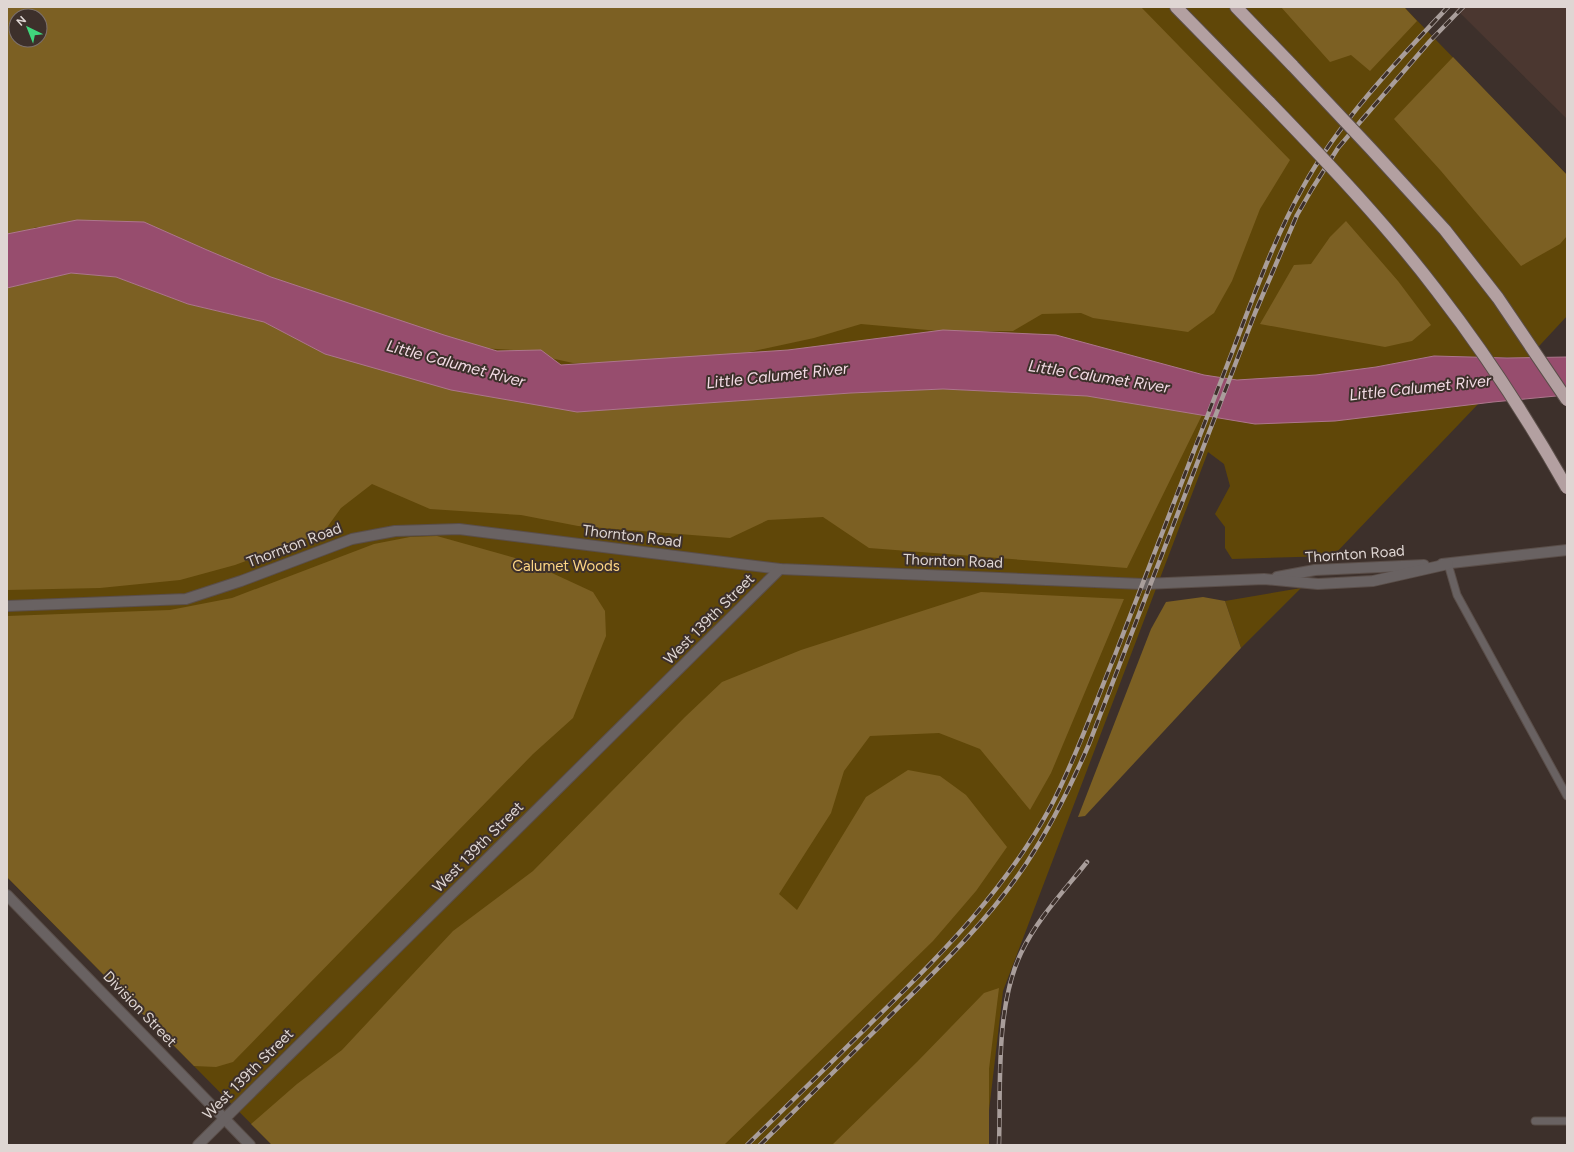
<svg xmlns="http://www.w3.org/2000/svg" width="1574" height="1152" viewBox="0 0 1574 1152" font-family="Figtree,sans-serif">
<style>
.built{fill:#4b3730}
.green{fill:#604708;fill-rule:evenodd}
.forest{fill:#7c6023;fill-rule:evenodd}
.water{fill:#974d6e;stroke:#ad768c}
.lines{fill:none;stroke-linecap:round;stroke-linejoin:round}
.lane-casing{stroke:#5a4e49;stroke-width:9}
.street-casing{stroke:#5a4e49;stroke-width:12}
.highway-casing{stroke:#5a4e49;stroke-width:14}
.lane{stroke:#696262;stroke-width:7}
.street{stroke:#696262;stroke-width:10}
.highway{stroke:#b3a0a1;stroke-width:12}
.rail-casing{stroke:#a99e9b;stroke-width:4.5}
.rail{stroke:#3d302b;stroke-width:3;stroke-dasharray:9;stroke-linecap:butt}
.highway-bridge-casing{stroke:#5a4e49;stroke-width:14;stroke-linecap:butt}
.highway-bridge{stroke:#b3a0a1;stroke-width:12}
.labels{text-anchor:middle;stroke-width:4;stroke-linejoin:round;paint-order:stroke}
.street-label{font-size:15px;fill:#dfd6d3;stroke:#3d302b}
.park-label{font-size:15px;fill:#fed685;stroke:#3d302b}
.water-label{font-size:16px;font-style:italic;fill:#f2dbe4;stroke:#3d302b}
</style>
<rect width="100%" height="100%" fill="#3d302b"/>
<polygon class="built" points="1454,7 1567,7 1567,119"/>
<g class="green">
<path d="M7,7H1404L1567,175V316L1528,358L1434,356L1376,367L1316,375L1481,401L1333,556L1232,559L1225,548V527L1215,514L1230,486L1224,464L1208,452L1003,991L985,1145H272L7,877ZM16,16H40V40H16Z"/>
<polygon points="1301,588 1241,648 1225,601"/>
</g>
<g class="forest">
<path d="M7,7H1141L1290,160L1260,209L1232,281L1214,313L1188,332L1093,318L1081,313L1042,314L1013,331H939L861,324L814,338L740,354L663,362L573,363L514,350L479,348L298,291L189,242L144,229L36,227L7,239ZM16,16H40V40H16Z"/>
<polygon points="1281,7 1404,7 1417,21 1370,71 1351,55 1330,62"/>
<polygon points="1453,57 1567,175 1567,236 1560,244 1521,266 1441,171 1394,119"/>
<polygon points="1346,221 1398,281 1431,325 1412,341 1385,347 1260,324 1294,265 1311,264 1330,237"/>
<polygon points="71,273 116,277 188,304 264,322 325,354 576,412 851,393 943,389 1087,396 1202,415 1127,568 869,548 823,517 768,520 730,538 578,526 521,515 430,509 372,484 341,508 323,533 235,565 180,580 100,588 7,590 7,288"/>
<polygon points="437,536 526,561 593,592 605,611 606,636 573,718 533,754 233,1062 216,1067 194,1066 7,877 7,616 170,610 232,598 374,544 410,537"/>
<polygon points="981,592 1124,599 1051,773 1030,810 980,749 939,733 870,736 844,771 831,813 779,894 797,910 866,797 908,770 940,776 966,795 1007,847 976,891 933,941 724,1145 272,1145 251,1124 297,1084 342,1050 453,931 533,871 685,717 722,682 801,650"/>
<polygon points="1203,597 1225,601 1241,648 1085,816 1078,817 1151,629 1166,602"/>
<polygon points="999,988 989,1069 989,1145 832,1145 918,1061 984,993"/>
</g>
<polygon class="water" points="77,220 144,222 207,250 271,277 444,335 497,351 541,350 561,365 788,350 943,330 1056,335 1204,375 1237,380 1316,375 1376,367 1434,356 1507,358 1567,357 1567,395 1493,402 1335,421 1255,424 1087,396 943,389 851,393 577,412 451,390 325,354 264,322 188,304 116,277 71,273 7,288 7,234"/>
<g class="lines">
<g class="lane-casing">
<g id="lane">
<polyline points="1448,564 1457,595 1567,796"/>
<polyline points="1535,1121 1567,1121"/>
</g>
</g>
<g class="street-casing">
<g id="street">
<polyline points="1442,564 1567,550"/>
<polyline points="1277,577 1315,570 1424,565"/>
<polyline points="7,606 186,599 241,581 352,539 395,531 459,529 780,569 1143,584 1264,579 1318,584 1373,581 1448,564"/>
<polyline points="7,895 250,1145"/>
<polyline points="198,1145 780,569"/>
</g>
</g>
<g class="highway-casing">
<g id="highway">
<polyline points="1176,7 1270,103"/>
<polyline points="1236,7 1293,66"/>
</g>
</g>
<use href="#lane" class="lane"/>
<use href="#street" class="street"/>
<use href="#highway" class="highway"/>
<g class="rail-casing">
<g id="rail">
<path d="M747,1145C791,1102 835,1059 878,1016C944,952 1007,887 1051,806C1076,758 1094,706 1115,655C1155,554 1193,451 1233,350C1254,295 1274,239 1303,187C1338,123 1398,60 1448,7"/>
<path d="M760,1145C805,1100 850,1056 895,1011C942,965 989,919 1026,864C1051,826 1071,786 1089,744L1255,313L1297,215L1312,189L1338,148L1360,122L1430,41L1463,7"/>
<path d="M999,1145C1001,1085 995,1008 1021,953C1037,919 1064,891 1087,862"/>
</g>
</g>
<use href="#rail" class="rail"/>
<g class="highway-bridge-casing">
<g id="highway-bridge">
<polyline points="1293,66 1371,149 1445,230 1498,298 1567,400"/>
<path d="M1270,103C1328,163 1386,224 1437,291C1485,353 1528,419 1567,488"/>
</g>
</g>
<use href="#highway-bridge" class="highway-bridge"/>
</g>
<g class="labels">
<g class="street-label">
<text transform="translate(632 536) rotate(7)" y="5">Thornton Road</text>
<text transform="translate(294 545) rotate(-21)" y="5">Thornton Road</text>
<text transform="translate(1355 554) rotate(-4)" y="5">Thornton Road</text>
<text transform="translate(953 561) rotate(2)" y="5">Thornton Road</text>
<text transform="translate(709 619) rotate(-45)" y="5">West 139th Street</text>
<text transform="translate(478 847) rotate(-45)" y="5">West 139th Street</text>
<text transform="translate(140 1009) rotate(46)" y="5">Division Street</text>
<text transform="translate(248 1074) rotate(-45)" y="5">West 139th Street</text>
</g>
<g class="park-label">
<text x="566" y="571">Calumet Woods</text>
</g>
<g class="water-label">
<text transform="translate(456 363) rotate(15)" y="6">Little Calumet River</text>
<text transform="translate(777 375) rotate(-6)" y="6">Little Calumet River</text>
<text transform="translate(1099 376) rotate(9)" y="6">Little Calumet River</text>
<text transform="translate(1420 387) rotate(-6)" y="6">Little Calumet River</text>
</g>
</g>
<rect width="1574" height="1152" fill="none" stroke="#dfd6d3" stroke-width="16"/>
<g transform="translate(28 28) rotate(317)"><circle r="19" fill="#3d302b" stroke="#7e726e"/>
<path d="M0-3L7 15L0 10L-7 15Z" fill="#40d77c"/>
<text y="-6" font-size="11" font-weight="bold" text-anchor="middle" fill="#dfd6d3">N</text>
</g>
</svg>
